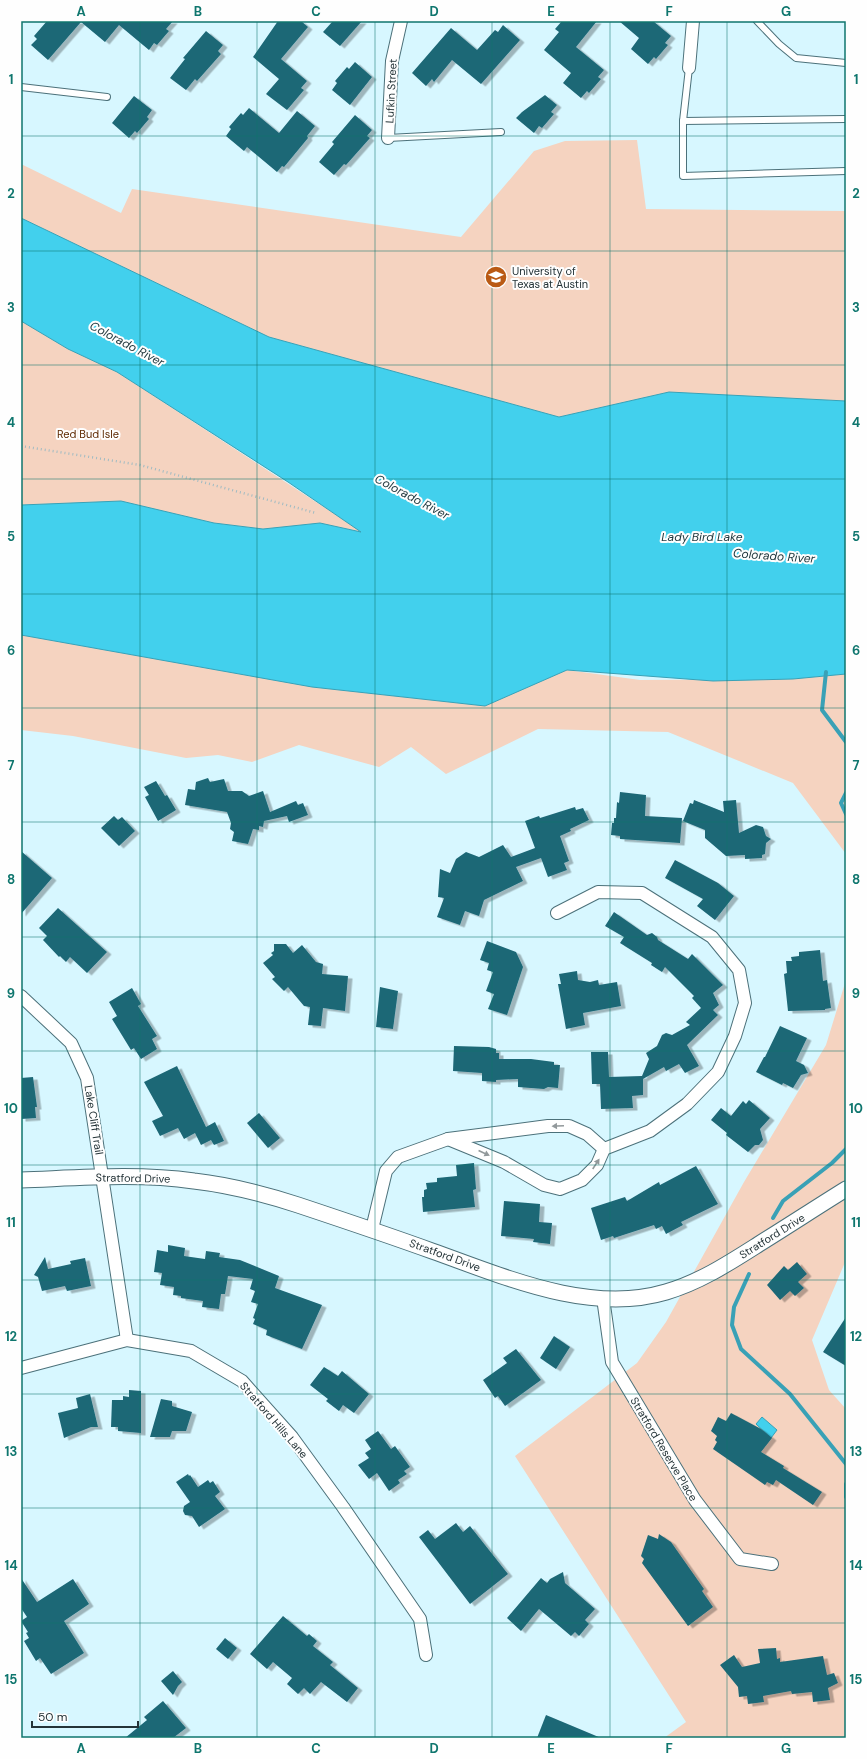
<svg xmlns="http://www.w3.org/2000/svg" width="867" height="1759" viewBox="0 0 867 1759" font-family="'DM Sans',sans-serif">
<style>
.green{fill:#f5d3c0}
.water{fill:#42d0ed;stroke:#39a1b6}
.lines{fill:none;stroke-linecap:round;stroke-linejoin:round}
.stream{stroke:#39a1b6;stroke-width:4}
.building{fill:#1c6776;filter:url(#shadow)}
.service-casing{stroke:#4c717a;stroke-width:8}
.minor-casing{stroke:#4c717a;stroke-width:14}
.tertiary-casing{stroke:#4c717a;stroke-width:17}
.path{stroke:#a0bbc2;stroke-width:2.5;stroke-dasharray:1 3;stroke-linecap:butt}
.service{stroke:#fff;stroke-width:6}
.minor{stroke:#fff;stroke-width:12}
.tertiary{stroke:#fff;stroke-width:15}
.oneway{fill:#92999b}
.grid{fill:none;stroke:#0f766e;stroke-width:1;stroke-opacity:0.55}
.labels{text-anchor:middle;stroke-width:4;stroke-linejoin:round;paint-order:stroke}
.street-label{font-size:11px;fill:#243337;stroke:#fefefe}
.poi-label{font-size:11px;fill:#243337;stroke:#fefefe;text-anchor:start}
.park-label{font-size:11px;fill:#5e2800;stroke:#fefefe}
.water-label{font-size:12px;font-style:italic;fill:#22393f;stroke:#fefefe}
.neatline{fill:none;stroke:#0f766e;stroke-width:1.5}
.grid-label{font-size:13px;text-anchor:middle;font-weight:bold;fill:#0f766e}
</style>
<defs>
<filter id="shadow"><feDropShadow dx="4.5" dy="2.5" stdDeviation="0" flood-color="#0004"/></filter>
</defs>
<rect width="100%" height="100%" fill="#d7f7ff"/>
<g class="green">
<polygon points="637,140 646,209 846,211 846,401 669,392 559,417 269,337 21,218 21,164 121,213 132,189 461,237 534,151 565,141"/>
<polygon points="21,321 68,349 117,372 362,532 320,523 263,529 214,523 121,501 21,505"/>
<polygon points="21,635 312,687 485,706 567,670 640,680 793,679 846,674 846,854 793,783 668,732 538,729 446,774 411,747 379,767 299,745 252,762 218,755 186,758 73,736 21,730"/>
<polygon points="846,980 846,1260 812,1340 829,1390 846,1409 846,1738 664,1738 686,1722 515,1456 637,1363 666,1322 744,1182 826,1045"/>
</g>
<g class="water">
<polygon points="21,218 269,337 559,417 669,392 846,401 846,674 793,679 713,681 567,670 485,706 312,687 21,635 21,505 121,501 214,523 263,529 320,523 361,532 288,482 117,372 68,349 21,321"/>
<polygon points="762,1417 777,1430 771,1438 756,1424"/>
</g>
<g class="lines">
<g class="stream">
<polyline points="826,672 822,710 846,742"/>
<polyline points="846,793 841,803 846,814"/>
<polyline points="773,1218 783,1201 832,1163 846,1149"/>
<polyline points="749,1274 734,1307 732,1325 741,1349 790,1394 846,1464"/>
<polyline points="846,1484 846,1497"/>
</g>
</g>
<g class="building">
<polygon points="47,21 173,21 166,29 169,31 157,45 154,43 149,50 119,25 105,42 81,22 48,60 31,45 37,39 34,36"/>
<polygon points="278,21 301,21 308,27 281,59 307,81 301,88 304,90 287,110 266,94 279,79 253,57"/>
<polygon points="333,21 362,21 340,46 323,32"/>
<polygon points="562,21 597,21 576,47 604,70 598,77 601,79 589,93 587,91 581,98 563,83 571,73 544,50 559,32 555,29"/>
<polygon points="619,21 653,21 671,36 665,43 668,45 656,59 654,57 648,64 631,49 639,38"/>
<polygon points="503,25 520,40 481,84 452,60 434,82 432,79 426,86 412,73 451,28 477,50 495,30 498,32"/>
<polygon points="206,31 223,45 218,51 221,54 197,81 195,79 186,90 170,78 185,59 183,58"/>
<polygon points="355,62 372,77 350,105 332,90 337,83 335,81 347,67 349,69"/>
<polygon points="545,95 557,105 551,112 554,114 542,128 539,126 534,133 516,118 522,112"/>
<polygon points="134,96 152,110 147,117 149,119 137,133 135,131 129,138 112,123"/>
<polygon points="249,108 279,133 297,111 315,126 307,136 308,138 284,167 282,166 277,172 247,147 244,151 226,136 231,129 229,127 241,113 243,115"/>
<polygon points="355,115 372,130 367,136 370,138 346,165 344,164 334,175 319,162 334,144 332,142"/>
<polygon points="208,778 210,782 224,779 228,791 242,791 249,796 263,791 270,812 296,801 298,805 303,803 308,815 289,822 287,816 264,821 263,827 259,826 259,830 253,829 248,844 232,841 234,832 230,829 231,823 227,812 185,805 188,789 195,790 196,782"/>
<polygon points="156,781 165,796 167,795 176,810 158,821 145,797 149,795 144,787"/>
<polygon points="620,792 646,795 645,816 682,818 680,843 620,839 620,836 611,835 612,823 614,823 614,818 616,818 617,802 619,803"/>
<polygon points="694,800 724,812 723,801 736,800 739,833 756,825 763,827 766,836 771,839 766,843 765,854 762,855 762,858 745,859 745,855 726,856 705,838 705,830 683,821 690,803 693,804"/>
<polygon points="575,807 576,810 583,808 589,820 570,829 571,831 560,836 569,861 564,863 567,870 548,877 541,858 516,867 523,881 484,900 479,916 465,911 460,925 437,917 444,898 438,897 440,869 450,873 456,859 466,852 479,857 503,845 511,857 535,848 525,821 539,816 540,818"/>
<polygon points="114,816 118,820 122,817 135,831 119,846 101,828"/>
<polygon points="21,851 52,878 21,914"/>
<polygon points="675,860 718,883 734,896 715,920 697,906 703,899 665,878"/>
<polygon points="58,908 107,952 87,973 70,957 66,962 60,956 59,957 43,940 47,936 39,928"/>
<polygon points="614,912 647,935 652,933 657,937 658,940 688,959 692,954 723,985 713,993 719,1005 713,1010 718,1015 687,1045 699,1066 685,1073 679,1064 666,1071 664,1067 643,1079 643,1095 632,1096 633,1108 601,1109 600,1084 592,1084 591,1052 608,1052 609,1077 642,1076 649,1059 646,1053 657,1046 662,1035 666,1033 672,1035 690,1025 686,1022 701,1008 692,998 694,996 665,967 662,972 651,965 652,963 620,943 624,937 605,926"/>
<polygon points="487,941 516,952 523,967 507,1015 488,1009 494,994 486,991 493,972 487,970 489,963 480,960"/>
<polygon points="274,944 286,944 293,953 302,945 316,962 323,964 322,974 348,976 345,1011 323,1008 321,1026 308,1025 310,1007 304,1006 288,987 284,991 272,979 275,977 263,963 273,955 271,953 274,951"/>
<polygon points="820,950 823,981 827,980 831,1008 825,1009 825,1010 788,1011 784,974 787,973 786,961 792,961 791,957 799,956 799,952"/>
<polygon points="577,971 578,980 590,982 598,980 599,985 617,982 621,1006 583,1013 585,1025 566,1029 558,984 561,984 559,974"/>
<polygon points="380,987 398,991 393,1029 376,1027"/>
<polygon points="132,988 141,1004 138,1006 157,1036 152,1039 157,1049 141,1059 134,1048 131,1050 112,1019 117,1016 109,1002"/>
<polygon points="780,1026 807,1038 796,1061 804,1065 808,1073 801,1075 793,1088 783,1083 782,1085 756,1072 764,1057 765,1057"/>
<polygon points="454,1046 489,1047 496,1049 496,1053 499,1053 499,1059 531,1059 554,1062 554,1065 560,1065 558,1088 548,1087 544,1089 518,1087 518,1079 496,1080 496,1082 482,1081 482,1073 453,1071"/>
<polygon points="177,1066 206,1127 215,1122 224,1141 214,1145 211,1140 201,1145 195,1133 184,1139 178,1128 160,1136 152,1121 163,1116 144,1082"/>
<polygon points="33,1077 37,1107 35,1107 36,1118 21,1119 21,1078"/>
<polygon points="749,1100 770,1118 760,1129 763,1140 759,1145 755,1145 748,1152 726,1135 727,1133 711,1120 721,1108 731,1116 743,1101 746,1104"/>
<polygon points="259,1113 280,1138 268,1148 247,1123"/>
<polygon points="474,1163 476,1189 473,1190 475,1207 423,1212 422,1197 424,1197 424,1190 427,1189 426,1183 437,1182 437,1178 457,1176 456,1165"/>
<polygon points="696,1166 718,1204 681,1222 683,1225 666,1234 662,1226 656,1229 654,1225 614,1238 613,1236 601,1240 591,1208 625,1197 627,1201 659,1182 660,1185"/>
<polygon points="504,1201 540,1204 539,1222 552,1223 550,1244 533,1242 534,1239 501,1236"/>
<polygon points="168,1245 185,1248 184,1256 205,1259 206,1251 220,1253 219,1257 240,1260 279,1276 275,1288 322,1305 302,1349 266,1335 267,1330 253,1324 255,1319 253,1318 258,1304 251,1302 255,1291 250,1289 253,1279 228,1276 225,1294 221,1294 219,1309 202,1307 203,1301 181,1298 181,1296 173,1295 174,1287 160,1285 162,1273 154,1272 157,1250 168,1252"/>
<polygon points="45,1257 48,1269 71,1264 70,1261 85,1258 91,1286 67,1291 65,1286 42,1291 38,1277 34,1275"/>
<polygon points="797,1262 807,1274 798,1282 804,1288 795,1296 790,1291 780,1300 767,1285 784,1266 788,1270"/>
<polygon points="846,1317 846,1366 823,1352"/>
<polygon points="554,1336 570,1347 556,1369 540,1358"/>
<polygon points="516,1349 541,1380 505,1406 498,1396 495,1398 483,1380 507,1363 503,1358"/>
<polygon points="324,1367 338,1376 342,1371 369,1394 354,1413 343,1405 339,1411 326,1401 328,1399 310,1385"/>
<polygon points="129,1390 141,1391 141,1433 118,1431 118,1427 111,1427 112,1400 123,1400 123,1396 129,1397"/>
<polygon points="90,1394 98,1427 91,1427 64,1438 58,1413 78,1408 76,1398"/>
<polygon points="161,1399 172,1401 172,1406 192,1412 186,1431 172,1431 170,1437 150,1437"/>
<polygon points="731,1413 761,1429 772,1438 761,1452 784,1466 783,1468 822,1492 813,1505 776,1480 773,1485 767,1482 765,1485 713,1449 717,1442 715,1440 717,1436 711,1431 718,1417 726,1421"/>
<polygon points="378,1431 391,1449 395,1446 410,1467 404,1471 407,1474 398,1480 400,1483 389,1491 377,1473 369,1479 358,1465 369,1458 365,1453 371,1449 365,1440"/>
<polygon points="188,1474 189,1476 190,1475 198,1487 208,1480 210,1483 213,1481 220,1492 215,1496 225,1509 199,1527 192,1516 185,1515 183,1511 184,1506 190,1502 176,1482"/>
<polygon points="456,1523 463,1532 470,1526 508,1574 470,1604 419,1537 428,1530 435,1539"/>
<polygon points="659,1534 671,1542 704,1589 702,1591 713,1607 688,1626 642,1563 644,1559 641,1556 648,1535 658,1539"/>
<polygon points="563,1572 565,1583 595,1609 585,1620 589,1624 579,1636 575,1632 571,1636 539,1609 521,1631 507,1618 541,1578 547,1583 550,1579"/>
<polygon points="21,1578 37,1602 73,1579 89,1604 64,1621 84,1653 51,1674 40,1658 36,1661 24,1641 29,1638 26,1633 28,1632 21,1621 27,1617 21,1608"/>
<polygon points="283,1616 307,1636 309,1634 317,1641 313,1646 333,1662 330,1665 358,1688 347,1702 321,1682 310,1694 304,1688 298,1694 287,1684 292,1678 273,1662 267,1669 250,1654"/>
<polygon points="225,1638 237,1648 228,1659 216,1649"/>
<polygon points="776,1648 777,1659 780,1658 780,1662 823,1656 827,1675 834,1673 838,1683 828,1688 830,1700 813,1702 812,1692 792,1694 791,1691 763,1696 764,1702 748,1704 747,1696 739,1697 738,1687 720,1665 734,1655 742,1667 760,1663 758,1649"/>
<polygon points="173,1671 182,1682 178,1686 173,1695 161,1681"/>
<polygon points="163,1701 186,1728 173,1738 125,1738 147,1720 144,1717"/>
<polygon points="546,1715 601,1738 537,1738"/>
</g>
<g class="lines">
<g class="service-casing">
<g id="service">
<polyline points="757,21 779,44 796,58 846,63"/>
<polyline points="689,68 683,121 683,176 846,171"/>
<polyline points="21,87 107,97"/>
<polyline points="683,121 846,119"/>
<polyline points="388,138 501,132"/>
</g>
</g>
<g class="minor-casing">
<g id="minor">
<polyline points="689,68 693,21"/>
<polyline points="388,138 392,61 401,21"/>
<polyline points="21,996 71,1043 87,1078 127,1340"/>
<polyline points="448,1139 504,1162 544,1185 560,1189 582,1180 597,1165 604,1149 650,1131 687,1104 718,1072 735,1036 745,1003 739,970 712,937 642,893 598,892 557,913"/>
<polyline points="372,1229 386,1171 398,1157 448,1139 548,1126 569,1126 587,1134 604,1149"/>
<polyline points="603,1298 612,1362 695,1500 740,1559 772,1564"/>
<polyline points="21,1368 127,1340 191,1351 242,1381 292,1437 343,1507 420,1619 426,1655"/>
</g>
</g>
<g class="tertiary-casing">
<path id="tertiary" d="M21,1180C78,1178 137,1173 194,1181C229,1185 264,1194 298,1205C343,1220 388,1235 432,1251C503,1276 589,1315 666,1292C700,1282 729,1263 759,1244C788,1226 817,1207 846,1189"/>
</g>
<polyline class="path" points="21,446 140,465 316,513"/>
<use href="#service" class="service"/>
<use href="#minor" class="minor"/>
<use href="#tertiary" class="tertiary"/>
</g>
<defs><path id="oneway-solid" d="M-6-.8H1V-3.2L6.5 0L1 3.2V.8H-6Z"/></defs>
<g class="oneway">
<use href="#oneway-solid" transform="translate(558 1126) rotate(178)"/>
<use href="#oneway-solid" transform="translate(484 1153) rotate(25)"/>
<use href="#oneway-solid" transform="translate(596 1164) rotate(-57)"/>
</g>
<path class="grid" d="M140,21V1738M257,21V1738M375,21V1738M492,21V1738M610,21V1738M727,21V1738M21,136H846M21,251H846M21,365H846M21,479H846M21,594H846M21,708H846M21,822H846M21,937H846M21,1051H846M21,1165H846M21,1280H846M21,1394H846M21,1508H846M21,1623H846"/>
<defs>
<g id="university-disc" transform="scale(1.15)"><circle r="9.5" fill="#ba5a14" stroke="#fefefe"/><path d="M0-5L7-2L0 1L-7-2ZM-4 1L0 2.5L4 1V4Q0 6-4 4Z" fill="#fff"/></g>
</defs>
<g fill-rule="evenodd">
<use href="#university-disc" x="496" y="277"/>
</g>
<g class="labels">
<g class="street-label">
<text transform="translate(391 91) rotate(-87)" y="4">Lufkin Street</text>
<text transform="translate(94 1120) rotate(81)" y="4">Lake Cliff Trail</text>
<text transform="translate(133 1178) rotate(1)" y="4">Stratford Drive</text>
<text transform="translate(772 1236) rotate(-32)" y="4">Stratford Drive</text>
<text transform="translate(445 1255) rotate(20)" y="4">Stratford Drive</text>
<text transform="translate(274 1420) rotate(49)" y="4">Stratford Hills Lane</text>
<text transform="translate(664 1449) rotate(59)" y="4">Stratford Reserve Place</text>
</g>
<g class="poi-label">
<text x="512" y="275">University of<tspan x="512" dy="13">Texas at Austin</tspan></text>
</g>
<g class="park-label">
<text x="88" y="438">Red Bud Isle</text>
</g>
<g class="water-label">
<text transform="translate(127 344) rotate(28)" y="4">Colorado River</text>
<text transform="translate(412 497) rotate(28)" y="4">Colorado River</text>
<text x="702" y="541">Lady Bird Lake</text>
<text transform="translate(774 556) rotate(4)" y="4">Colorado River</text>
</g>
</g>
<rect width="867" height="1759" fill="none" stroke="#fefefe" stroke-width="44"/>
<path d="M32 1721v6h106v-6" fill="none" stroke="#243337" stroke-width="2"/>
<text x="38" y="1721" font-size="12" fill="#243337" stroke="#fefefe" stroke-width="3" paint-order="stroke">50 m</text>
<rect x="22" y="22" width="823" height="1715" class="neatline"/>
<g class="grid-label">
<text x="81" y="16">A</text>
<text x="198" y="16">B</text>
<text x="316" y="16">C</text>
<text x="434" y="16">D</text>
<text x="551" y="16">E</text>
<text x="669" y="16">F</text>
<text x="786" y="16">G</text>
<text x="11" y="84">1</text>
<text x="856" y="84">1</text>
<text x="11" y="198">2</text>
<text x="856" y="198">2</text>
<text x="11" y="312">3</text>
<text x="856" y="312">3</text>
<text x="11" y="427">4</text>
<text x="856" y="427">4</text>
<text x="11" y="541">5</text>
<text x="856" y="541">5</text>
<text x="11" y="655">6</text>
<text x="856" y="655">6</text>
<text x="11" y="770">7</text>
<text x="856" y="770">7</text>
<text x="11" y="884">8</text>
<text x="856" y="884">8</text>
<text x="11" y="998">9</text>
<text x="856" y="998">9</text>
<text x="11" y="1113">10</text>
<text x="856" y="1113">10</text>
<text x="11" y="1227">11</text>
<text x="856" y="1227">11</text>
<text x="11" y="1341">12</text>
<text x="856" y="1341">12</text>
<text x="11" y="1456">13</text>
<text x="856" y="1456">13</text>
<text x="11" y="1570">14</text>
<text x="856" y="1570">14</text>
<text x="11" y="1684">15</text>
<text x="856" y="1684">15</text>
<text x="81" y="1753">A</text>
<text x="198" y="1753">B</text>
<text x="316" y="1753">C</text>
<text x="434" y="1753">D</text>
<text x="551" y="1753">E</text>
<text x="669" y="1753">F</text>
<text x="786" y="1753">G</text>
</g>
</svg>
